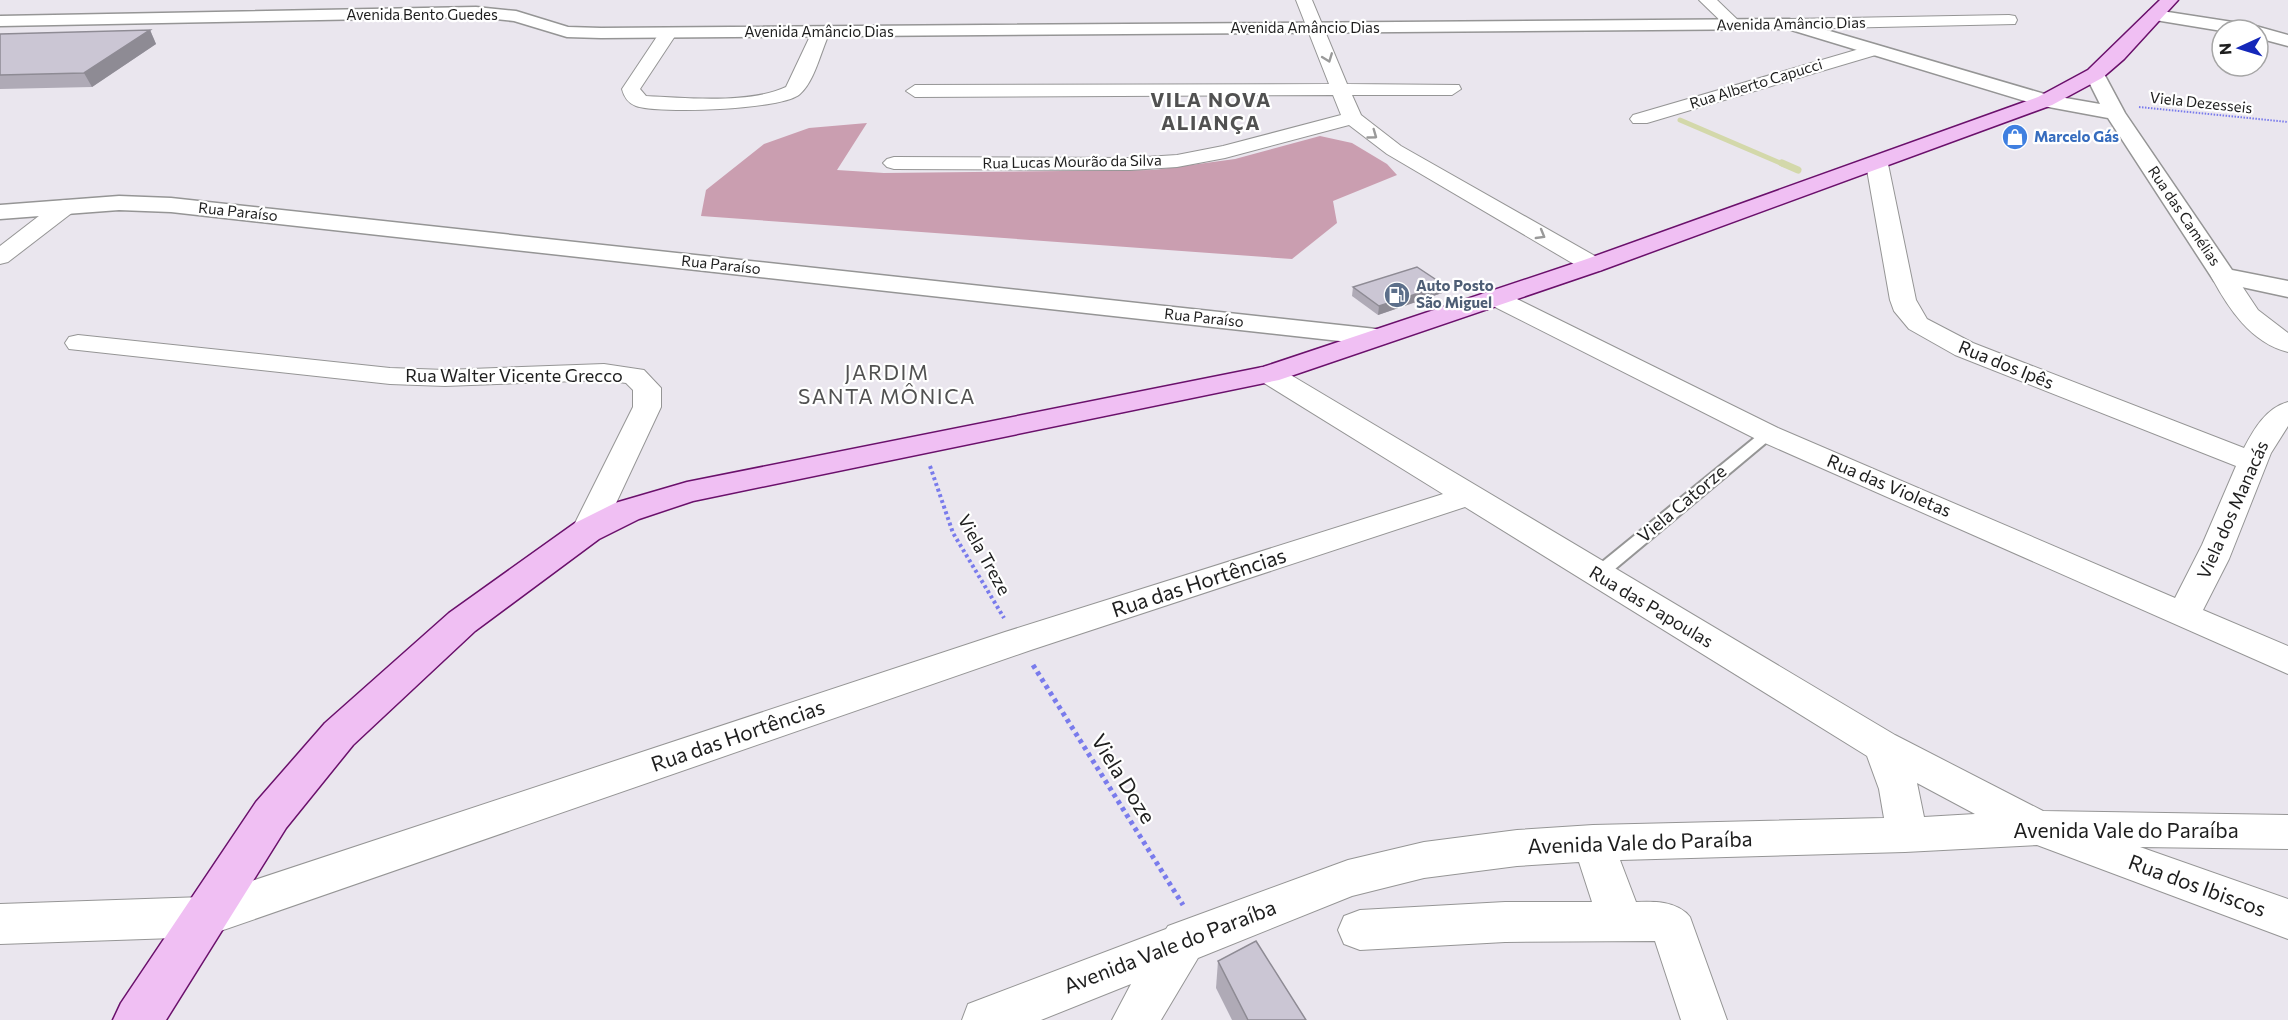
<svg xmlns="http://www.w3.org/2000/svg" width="2288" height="1020" viewBox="0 0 2288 1020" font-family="Commissioner,sans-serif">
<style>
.forest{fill:#ca9eb0}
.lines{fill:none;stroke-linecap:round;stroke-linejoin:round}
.stream-far1{stroke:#d3d8aa;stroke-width:5}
.stream{stroke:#d3d8aa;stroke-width:7}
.service-casing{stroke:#959595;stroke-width:4}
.minor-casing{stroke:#959595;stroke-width:2}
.tertiary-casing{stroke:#959595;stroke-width:3}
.secondary-casing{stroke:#6a106b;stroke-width:3}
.path-far2{stroke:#797bec;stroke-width:2;stroke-dasharray:1.5 1.5;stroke-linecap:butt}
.path-far1{stroke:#797bec;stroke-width:4;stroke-dasharray:3 3;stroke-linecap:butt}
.path{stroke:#797bec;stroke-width:5;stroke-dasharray:4 4;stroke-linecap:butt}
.service{fill:#fff;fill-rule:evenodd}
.minor{fill:#fff;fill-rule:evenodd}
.tertiary{fill:#fff;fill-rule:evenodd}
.secondary{fill:#f0bff3;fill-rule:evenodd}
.wall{fill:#afaab6}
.shaded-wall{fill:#8e8b94}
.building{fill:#cbc6d4;stroke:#8e8b94;stroke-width:1.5}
.oneway{stroke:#9a9a9a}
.labels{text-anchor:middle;stroke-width:4.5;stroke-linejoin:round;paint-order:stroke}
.far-street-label{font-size:15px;fill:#1e1e1e;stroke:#fff}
.far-shop-label{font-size:15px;font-weight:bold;fill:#366cbe;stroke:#fff;text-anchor:start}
.far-service-label{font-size:15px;font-weight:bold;fill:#4e5e75;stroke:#fff;text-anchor:start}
.street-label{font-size:18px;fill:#1e1e1e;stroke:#fff}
.far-district-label{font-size:20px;font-weight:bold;letter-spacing:1.5px;fill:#515151;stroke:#fff}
.quarter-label{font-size:21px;letter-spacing:1.5px;fill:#515151;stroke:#fff}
.near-street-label{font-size:21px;fill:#1e1e1e;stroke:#fff}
</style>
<rect width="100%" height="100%" fill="#eae6ee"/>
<polygon class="forest" points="867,123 837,170 884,173 1154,170 1235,159 1320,136 1352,143 1387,164 1397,175 1333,201 1337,223 1292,259 701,216 706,190 764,144 809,128"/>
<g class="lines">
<polyline class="stream-far1" points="1680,120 1785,165"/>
<polyline class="stream" points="1782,163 1798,170"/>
<g class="service-casing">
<polygon id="service" points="1768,429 1776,434 1773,437 1603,579 1591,579 1588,575 1591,571 1763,431"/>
</g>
<g class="minor-casing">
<g id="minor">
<polygon points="1296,0 1312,0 1347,84 1459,85 1461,89 1452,95 1352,95 1361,115 1401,146 1602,260 1605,265 1602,270 1593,272 1584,270 1387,154 1349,125 1225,158 1177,167 1130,170 894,169 887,167 883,163 887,159 894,157 1130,158 1177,155 1223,146 1341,115 1333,95 915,97 906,91 915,85 1329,84"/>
<polygon points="1699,0 1717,0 1743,25 1735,30 1729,29"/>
<polygon points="2009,15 2015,16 2017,20 2015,24 1789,29 1781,24 1789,19"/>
<path d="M821,27L830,32C821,50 815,81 800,94C783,110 658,114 636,106C628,103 624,97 622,89L662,29H674L677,33L640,89L646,96C686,98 750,104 786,87L812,32Z"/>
<polygon points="1873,45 1882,50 1879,54 1647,123 1633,123 1630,119 1633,115"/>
<path d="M1877,158L1884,160L1888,164L1916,300L1927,319L1973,343L2244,448C2254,429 2266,408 2288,402V426L2271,453L2229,559L2203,610L2288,646V674L1758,440L1487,303L1483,298L1487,293L1496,290L1505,293L1778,428L2175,598L2202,545L2236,466L1955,355L1909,329L1894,311L1890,300L1866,164L1870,160Z"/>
<polygon points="65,200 73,202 76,207 73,212 8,262 0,264 0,246 57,202"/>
<path d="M2223,269L2232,271L2258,310L2288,333V352C2251,343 2228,308 2211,276L2214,271Z"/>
<polygon points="78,335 390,368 445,370 604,364 644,370 661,388 661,407 603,531 598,538 587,542 576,538 571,531 633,407 633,390 626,383 604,380 445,386 390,384 69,349 65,343 69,337"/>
<path d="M1269,366L1279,368L1895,735L2043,811L2288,815V849L2140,847L2288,899V939L2037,845L1905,852L1620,860L1636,902C1654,901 1678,901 1690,917L1727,1020H1681L1655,941L1505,942L1360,950L1344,944L1338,930L1344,916L1360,910L1505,902H1592L1579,862L1517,866L1424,878L1352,896L1198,958L1161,1020H1112L1131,984L1041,1020H962L968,1004L1166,929L1168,926L1348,860L1424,842L1517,830L1593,825L1884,818L1879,789L1867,756L1465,507L1031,650L203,937L0,944V904L203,897L1005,632L1443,494L1259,380L1255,374L1259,368ZM1917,783L1975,814L1924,817Z"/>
</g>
</g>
<g class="tertiary-casing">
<g id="tertiary">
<polygon points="476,7 516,11 568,27 601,28 1789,19 2048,95 2100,104 2085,74 2095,68 2102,70 2125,113 2232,270 2288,281 2288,297 2214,281 2108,118 2038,105 1788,29 601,38 567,37 514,21 476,17 0,26 0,16"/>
<polygon points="2155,10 2252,25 2288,35 2288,46 2258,38 2258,30 2222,31 2149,19 2146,15 2149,11"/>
<polygon points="119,196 171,198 1376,329 1386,331 1390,337 1386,343 1376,345 171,212 119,210 0,219 0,205"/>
</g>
</g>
<g class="secondary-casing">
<polygon id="secondary" points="2160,0 2178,0 2124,59 2102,78 2052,105 1602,270 1279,380 693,501 639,519 599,539 475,631 353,745 286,828 166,1020 113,1020 121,1003 256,802 325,723 449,613 575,523 615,503 687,482 1263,367 1584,260 2038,97 2088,70"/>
</g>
<polyline class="path-far2" points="2139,107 2288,122"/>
<polyline class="path-far1" points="930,466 953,533 1004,618"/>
<polyline class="path" points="1033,665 1183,905"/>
<use href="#service" class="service"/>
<use href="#minor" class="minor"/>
<use href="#tertiary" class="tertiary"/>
<use href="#secondary" class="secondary"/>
</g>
<g class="wall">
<polygon points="150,30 156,44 92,87 0,89 0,34"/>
<polygon points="1444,285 1442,293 1378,315 1352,296 1353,287"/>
<polygon points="1218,961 1306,1020 1232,1020 1216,988"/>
</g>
<g class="shaded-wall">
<polygon points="150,30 156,44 92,87 84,73"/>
<polygon points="1444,285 1442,293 1378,315 1379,306"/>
</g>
<g class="building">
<polygon points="150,30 84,73 0,75 0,34"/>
<polygon points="1417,267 1444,285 1379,306 1353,287"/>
<polygon points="1256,941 1306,1020 1248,1020 1218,961"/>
</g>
<defs><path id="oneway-chevron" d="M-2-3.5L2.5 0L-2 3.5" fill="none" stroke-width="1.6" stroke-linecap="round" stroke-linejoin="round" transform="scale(1.5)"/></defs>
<g class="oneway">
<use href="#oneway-chevron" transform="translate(1328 58) rotate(69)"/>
<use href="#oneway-chevron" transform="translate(1373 135) rotate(36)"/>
<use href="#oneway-chevron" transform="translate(1541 235) rotate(30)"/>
</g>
<defs>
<g id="shop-disc" transform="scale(1.35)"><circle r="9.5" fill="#3f7fe0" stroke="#fff"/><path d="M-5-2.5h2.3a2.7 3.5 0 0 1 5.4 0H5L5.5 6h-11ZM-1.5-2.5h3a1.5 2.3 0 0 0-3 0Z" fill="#fff"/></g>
<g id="fuel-disc" transform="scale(1.35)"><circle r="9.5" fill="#5c6f8a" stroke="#fff"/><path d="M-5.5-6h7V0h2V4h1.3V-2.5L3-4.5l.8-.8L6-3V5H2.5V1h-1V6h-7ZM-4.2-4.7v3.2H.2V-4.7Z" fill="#fff"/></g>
</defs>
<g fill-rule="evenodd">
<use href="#shop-disc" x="2015" y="137"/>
<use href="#fuel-disc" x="1397" y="295"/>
</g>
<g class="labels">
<g class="far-street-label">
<text x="422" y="20">Avenida Bento Guedes</text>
<text transform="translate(1791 24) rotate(-1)" y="5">Avenida Amâncio Dias</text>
<text x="1305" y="33">Avenida Amâncio Dias</text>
<text x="819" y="37">Avenida Amâncio Dias</text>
<text transform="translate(1756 84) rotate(-17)" y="5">Rua Alberto Capucci</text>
<text transform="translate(2201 103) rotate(6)" y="5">Viela Dezesseis</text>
<text transform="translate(1072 162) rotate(-1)" y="5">Rua Lucas Mourão da Silva</text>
<text transform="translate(238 212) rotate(6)" y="5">Rua Paraíso</text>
<text transform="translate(2184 216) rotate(56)" y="5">Rua das Camélias</text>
<text transform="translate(721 265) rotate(6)" y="5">Rua Paraíso</text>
<text transform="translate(1204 318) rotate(6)" y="5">Rua Paraíso</text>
</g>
<g class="far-shop-label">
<text x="2034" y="142">Marcelo Gás</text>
</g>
<g class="far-service-label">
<text x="1416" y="291">Auto Posto<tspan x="1416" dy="17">São Miguel</tspan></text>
</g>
<g class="street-label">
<text transform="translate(2006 365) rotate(22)" y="6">Rua dos Ipês</text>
<text x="514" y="382">Rua Walter Vicente Grecco</text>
<text transform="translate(1889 486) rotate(23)" y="6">Rua das Violetas</text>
<text transform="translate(1682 504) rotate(-40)" y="6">Viela Catorze</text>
<text transform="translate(2233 510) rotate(-66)" y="6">Viela dos Manacás</text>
<text transform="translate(984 555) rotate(61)" y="6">Viela Treze</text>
<text transform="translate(1651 607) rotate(31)" y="6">Rua das Papoulas</text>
</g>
<g class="far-district-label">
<text x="1211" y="107">VILA NOVA<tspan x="1211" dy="23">ALIANÇA</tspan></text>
</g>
<g class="quarter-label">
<text x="887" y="380">JARDIM<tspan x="887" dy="24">SANTA MÔNICA</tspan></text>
</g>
<g class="near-street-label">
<text transform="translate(1199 583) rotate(-18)" y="7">Rua das Hortências</text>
<text transform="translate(738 736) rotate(-19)" y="7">Rua das Hortências</text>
<text transform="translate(1123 779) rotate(58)" y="7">Viela Doze</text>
<text x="2126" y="838">Avenida Vale do Paraíba</text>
<text transform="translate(1640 843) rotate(-2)" y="7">Avenida Vale do Paraíba</text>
<text transform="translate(2197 886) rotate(20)" y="7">Rua dos Ibiscos</text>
<text transform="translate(1170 947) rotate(-21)" y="7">Avenida Vale do Paraíba</text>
</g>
</g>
<g transform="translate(2240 48) rotate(266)"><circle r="28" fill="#ffffff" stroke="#a5a5a5" stroke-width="1.5"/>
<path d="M0-4.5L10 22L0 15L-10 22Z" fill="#1427b9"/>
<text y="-9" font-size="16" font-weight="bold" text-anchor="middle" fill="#1e1e1e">N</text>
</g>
</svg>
